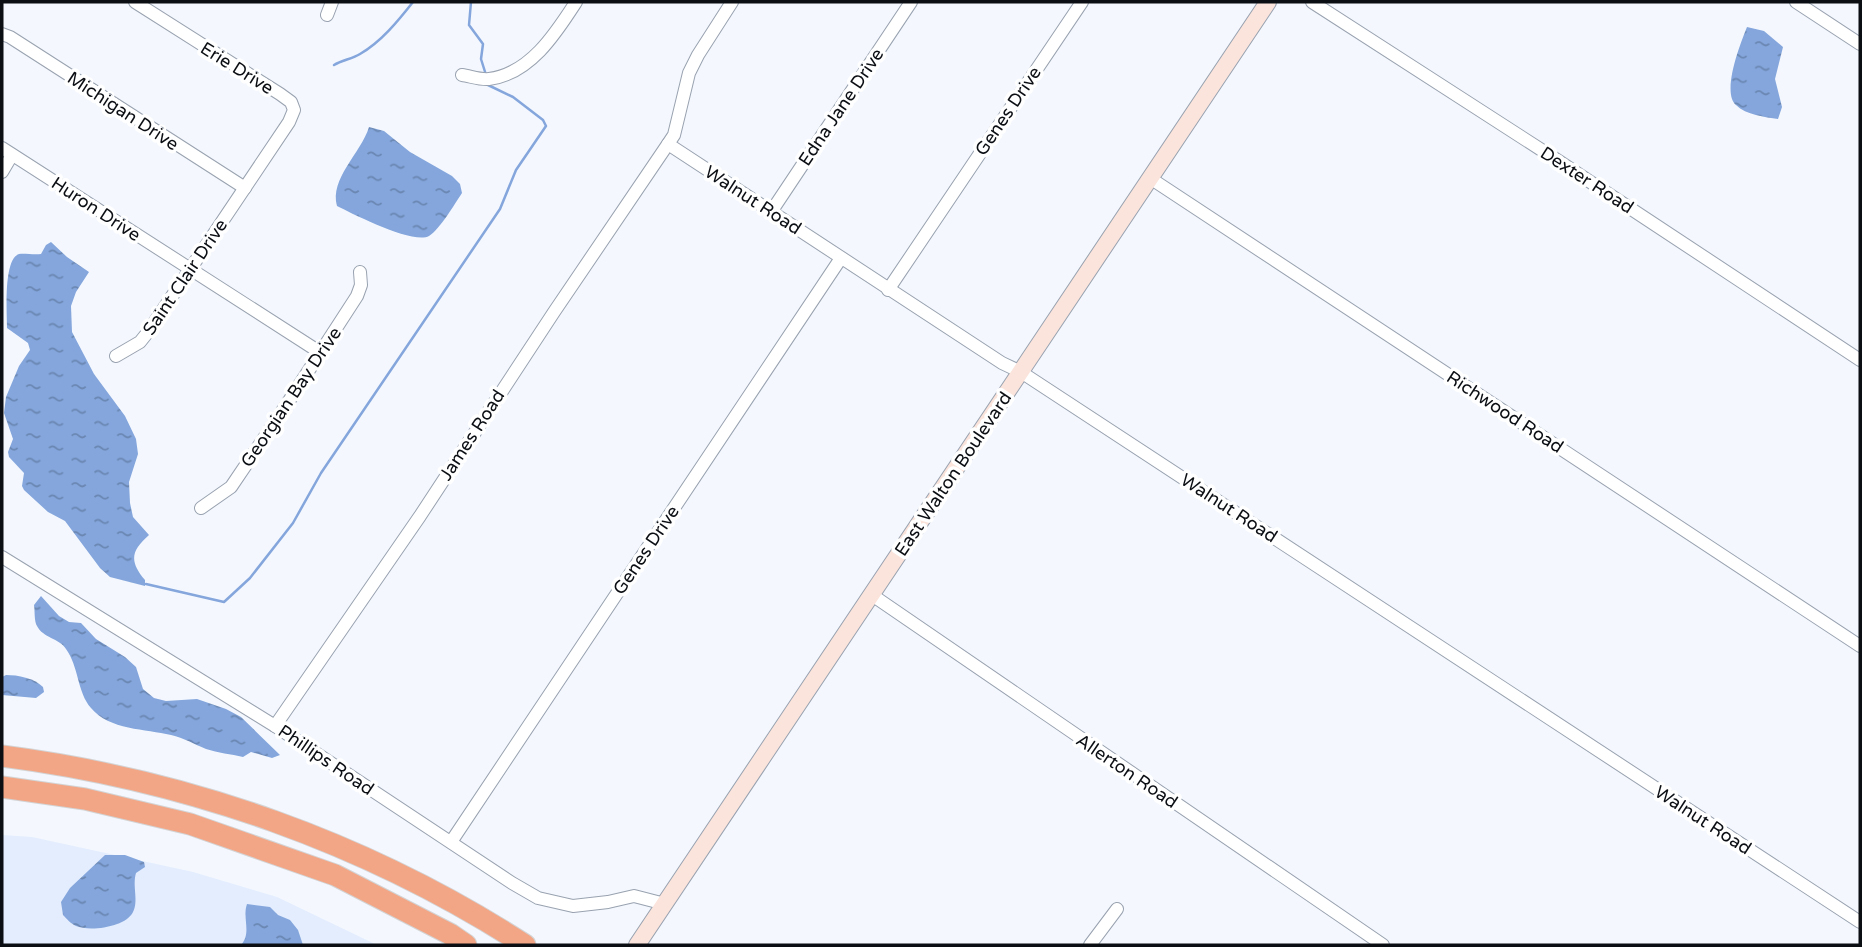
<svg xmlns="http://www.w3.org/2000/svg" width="1862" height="947" viewBox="0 0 1862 947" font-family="'Varela Round',sans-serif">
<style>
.built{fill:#e3edfe}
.water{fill:url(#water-ripples)}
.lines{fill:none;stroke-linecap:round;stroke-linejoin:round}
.stream{stroke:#84a6dc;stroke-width:2.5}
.street-casing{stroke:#99a2b0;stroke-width:14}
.secondary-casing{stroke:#99a2b0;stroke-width:18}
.highway-casing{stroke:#d3d4d5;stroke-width:23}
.street{stroke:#fff;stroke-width:12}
.secondary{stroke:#fbe4db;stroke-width:16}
.highway{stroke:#f2a686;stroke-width:21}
.labels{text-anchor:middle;stroke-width:7;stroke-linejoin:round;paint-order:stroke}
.street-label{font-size:18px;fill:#0b0e13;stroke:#fff}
</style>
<defs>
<pattern id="water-ripples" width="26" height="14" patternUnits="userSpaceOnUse" patternTransform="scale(1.75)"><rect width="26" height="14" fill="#84a6dc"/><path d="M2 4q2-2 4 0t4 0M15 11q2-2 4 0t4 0" fill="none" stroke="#6a86b1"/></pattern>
</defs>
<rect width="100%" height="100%" fill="#f4f8fe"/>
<polygon class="built" points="2,835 32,837 193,872 277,897 377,945 2,945"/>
<g class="water">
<path d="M1747,27L1764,31L1783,47L1775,79L1782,107L1778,119C1765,117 1746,115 1736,105C1721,92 1741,42 1747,27Z"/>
<path d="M369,127L384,131L410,152L452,176L460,184L462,193C454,205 440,229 429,236C414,245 353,214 337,206C329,179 361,153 369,127Z"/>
<path d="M51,242L67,257L89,272L76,292L71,306L72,332L94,374L125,416L136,439L138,454L129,482L130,503L133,517L149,535C131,551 129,561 145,580V586L110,577L100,568L65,521L48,512L24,490L22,486L24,473L9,457L8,452L13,439L4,413L6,397L19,366L30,350L28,343L7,328C7,314 3,259 19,254C24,253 34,255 41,254L46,245Z"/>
<path d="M41,596L59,616L69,622L81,623L96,639L125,657L136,667L143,689L154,698L166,701L197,699L226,709L241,717L280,755L272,758L251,752L243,757C231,754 218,753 206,749C194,744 184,738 171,735C146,729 109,730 91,708C77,692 79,667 66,649C59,638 43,638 37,626C34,621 35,611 34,605Z"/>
<path d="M6,675C18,675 34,678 43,687L44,692L36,698L2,695V677Z"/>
<path d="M105,855H125L144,862L145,867L136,873C132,886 139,901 133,912C126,927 90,932 76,926C71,924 66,918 63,915L61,902L70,888Z"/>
<path d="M247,904L270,907L278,915L290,920L298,930L303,945H241C252,933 242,918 247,904Z"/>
</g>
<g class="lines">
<g class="stream">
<polyline points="471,2 469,25 483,44 481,59 486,75"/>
<path d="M334,65C342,60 352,59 360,54C381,42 398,21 413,2"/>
<polyline points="146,584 224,602 250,578 293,523 321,473 500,209 516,170 546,126 543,120 513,97 488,85"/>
</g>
<g class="street-casing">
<g id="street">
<polyline points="1312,2 1557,160 1860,360"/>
<polyline points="1796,2 1860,44"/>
<polyline points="327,15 332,2"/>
<polyline points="2,34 10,37 245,188"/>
<path d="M462,75C470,76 480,80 489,79C530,74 556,33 576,2"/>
<polyline points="668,144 1002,363 1021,372 1860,922"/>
<polyline points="2,148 321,353"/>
<polyline points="2,172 12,155"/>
<polyline points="1150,178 1860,646"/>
<polyline points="771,212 911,2"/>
<polyline points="888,290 1082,2"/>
<polyline points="116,356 140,342 148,332 289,122 294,110 291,102 280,94 135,2"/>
<polyline points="201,508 231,487 287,404 357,296 361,285 360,272"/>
<polyline points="2,557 275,726 512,883 538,898 573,906 608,902 634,896 665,904"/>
<polyline points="872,595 1383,945"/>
<polyline points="275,726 420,516 554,312 668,144 674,135 689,73 698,55 732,2"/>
<polyline points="451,842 841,258"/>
<polyline points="1090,945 1117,909"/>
</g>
</g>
<g class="secondary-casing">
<polyline id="secondary" points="637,945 1268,2"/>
</g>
<g class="highway-casing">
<g id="highway">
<path d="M2,756C188,780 367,843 525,945"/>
<polyline points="2,787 85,799 190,824 335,875 450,934 466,945"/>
</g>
</g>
<use href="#street" class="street"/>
<use href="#secondary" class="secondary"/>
<use href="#highway" class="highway"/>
</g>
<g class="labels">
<g class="street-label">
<text transform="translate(237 68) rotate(32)" y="6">Erie Drive</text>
<text transform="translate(841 107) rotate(-56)" y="6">Edna Jane Drive</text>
<text transform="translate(123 111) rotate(33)" y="6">Michigan Drive</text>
<text transform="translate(1008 111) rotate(-56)" y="6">Genes Drive</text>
<text transform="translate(1587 180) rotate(33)" y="6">Dexter Road</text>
<text transform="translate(753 200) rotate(33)" y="6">Walnut Road</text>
<text transform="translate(96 209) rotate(33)" y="6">Huron Drive</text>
<text transform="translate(185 277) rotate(-56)" y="6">Saint Clair Drive</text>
<text transform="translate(291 397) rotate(-56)" y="6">Georgian Bay Drive</text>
<text transform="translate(1505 412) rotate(33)" y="6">Richwood Road</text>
<text transform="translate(472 435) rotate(-57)" y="6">James Road</text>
<text transform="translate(953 474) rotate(-56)" y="6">East Walton Boulevard</text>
<text transform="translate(1229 508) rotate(33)" y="6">Walnut Road</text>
<text transform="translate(646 550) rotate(-56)" y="6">Genes Drive</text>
<text transform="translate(326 760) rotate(34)" y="6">Phillips Road</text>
<text transform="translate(1127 771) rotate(34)" y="6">Allerton Road</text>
<text transform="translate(1703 820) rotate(33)" y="6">Walnut Road</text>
</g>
</g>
<rect width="1862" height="947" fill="none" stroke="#0b0e13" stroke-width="7"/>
</svg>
